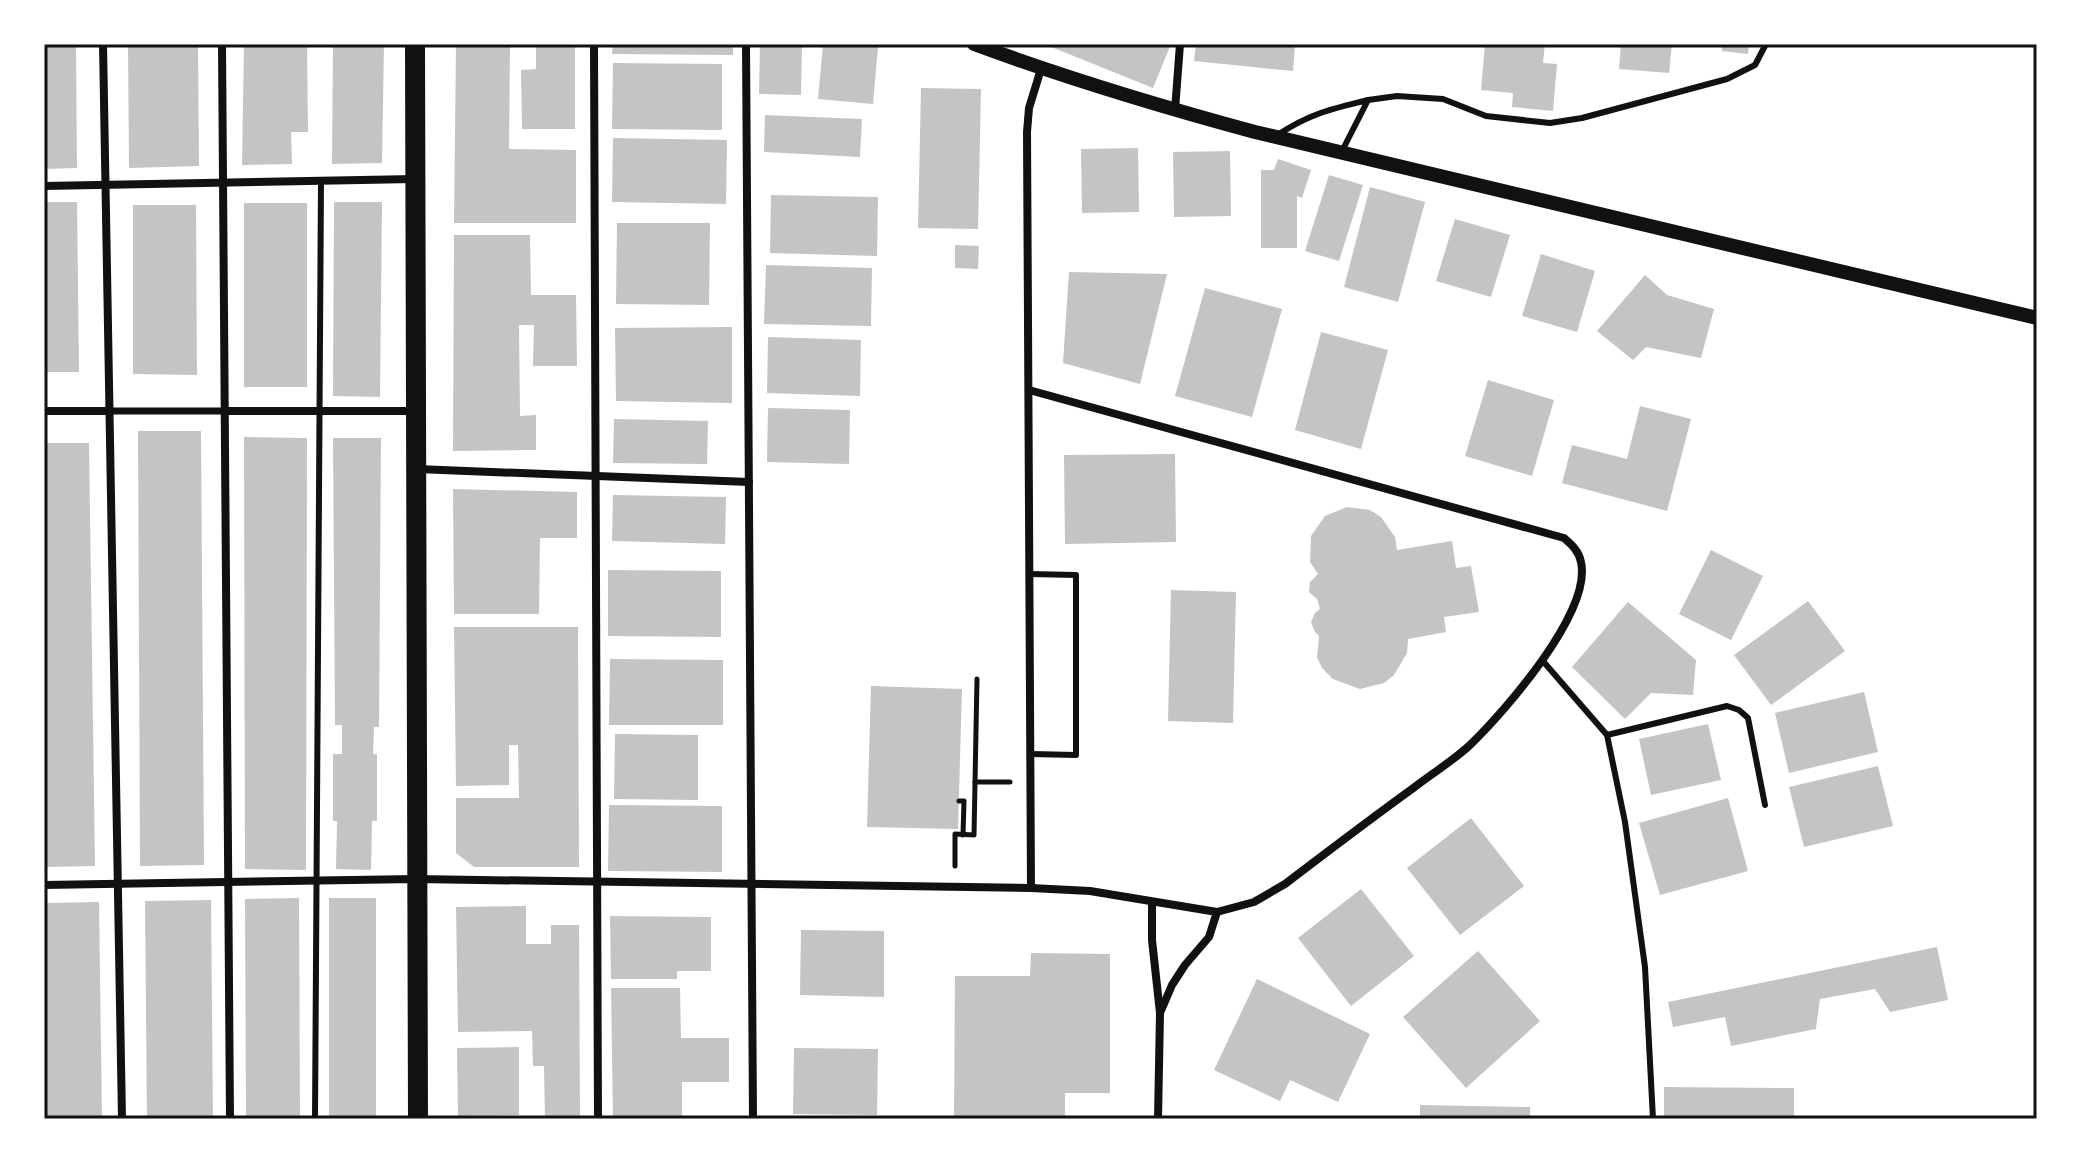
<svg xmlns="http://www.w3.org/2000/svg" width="2081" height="1163" viewBox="0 0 2081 1163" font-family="Jost,sans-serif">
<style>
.building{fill:#c4c4c4}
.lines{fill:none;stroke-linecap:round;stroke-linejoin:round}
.path{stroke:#111;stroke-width:5}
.service{stroke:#111;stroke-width:6}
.pedestrian{stroke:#111;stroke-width:7}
.minor{stroke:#111;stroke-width:8}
.tertiary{stroke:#111;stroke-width:14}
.primary{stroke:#111;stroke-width:20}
.neatline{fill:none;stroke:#111;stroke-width:3}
</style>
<rect width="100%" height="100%" fill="#fff"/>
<g class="building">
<polygon points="44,44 76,44 77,168 44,169"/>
<polygon points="128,44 198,44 199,166 129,168"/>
<polygon points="244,44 307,44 308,132 291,132 292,164 242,165"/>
<polygon points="333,44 384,44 382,163 332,164"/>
<polygon points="456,44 510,44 509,149 576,150 576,223 454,223"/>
<polygon points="536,44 575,44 575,129 522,129 521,70 536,69"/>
<polygon points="613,44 733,44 733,55 612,54"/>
<polygon points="760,44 802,44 801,95 759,94"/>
<polygon points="823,44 878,47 873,104 818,99"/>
<polygon points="1044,44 1171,44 1153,88"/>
<polygon points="1196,44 1295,44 1293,71 1194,61"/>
<polygon points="1485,44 1545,44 1543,63 1557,64 1553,111 1512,107 1513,93 1481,90"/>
<polygon points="1621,44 1672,44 1669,73 1619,69"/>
<polygon points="1722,44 1749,44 1748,54 1722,51"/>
<polygon points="613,63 722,64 722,130 612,129"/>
<polygon points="921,88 981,89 978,229 918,228"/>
<polygon points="765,115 862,119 860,157 764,152"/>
<polygon points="613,138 727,140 726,204 612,202"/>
<polygon points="1138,148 1139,212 1082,213 1081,149"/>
<polygon points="1230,151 1231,216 1174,217 1173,152"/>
<polygon points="1278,159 1311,170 1302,198 1297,196 1297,248 1261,248 1261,170 1274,170"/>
<polygon points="1329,175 1363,185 1339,261 1305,251"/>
<polygon points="1370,187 1425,202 1398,302 1344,287"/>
<polygon points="771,195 878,197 877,256 770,253"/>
<polygon points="44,202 77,202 79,372 44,372"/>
<polygon points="334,202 382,202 380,397 333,396"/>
<rect x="244" y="203" width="63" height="184"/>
<polygon points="133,205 196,205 197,375 133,374"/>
<polygon points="1455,219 1510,235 1491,297 1436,281"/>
<polygon points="617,223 710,223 709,305 616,304"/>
<polygon points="454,235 530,235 531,295 576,295 577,366 533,366 534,325 519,325 520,416 536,415 536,450 453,451"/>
<polygon points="955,245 979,246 978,269 955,268"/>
<polygon points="1541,254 1595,271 1577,332 1522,316"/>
<polygon points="766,265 872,268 871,326 764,324"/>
<polygon points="1069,272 1167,274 1140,384 1063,363"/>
<polygon points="1645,275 1667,295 1714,309 1701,358 1646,347 1633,360 1597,331"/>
<polygon points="1205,288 1282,309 1252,417 1175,396"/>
<polygon points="732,327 732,403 616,401 615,328"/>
<polygon points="1321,332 1388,350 1361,449 1295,430"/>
<polygon points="768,337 861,340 860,396 767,393"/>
<polygon points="1488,380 1554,400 1532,476 1465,456"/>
<polygon points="1640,406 1691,419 1667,511 1562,483 1572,445 1627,459"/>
<polygon points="768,408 850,410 849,464 767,462"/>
<polygon points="614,419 708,421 707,464 613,463"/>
<polygon points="138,431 201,431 204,865 140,866"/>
<polygon points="244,437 307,438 306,870 245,869"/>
<polygon points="333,438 381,438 379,727 374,727 373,754 377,754 377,821 372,821 371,870 336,869 337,821 333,821 333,754 342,754 342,725 335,725"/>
<polygon points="44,443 89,443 95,866 44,867"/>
<polygon points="1175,454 1176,542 1065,544 1064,455"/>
<polygon points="453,489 577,492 577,538 540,538 539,614 454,614"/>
<polygon points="613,495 726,497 725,544 612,541"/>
<polygon points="1347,507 1370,510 1381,517 1395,537 1397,550 1452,541 1456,568 1471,566 1479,612 1444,617 1446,632 1408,639 1407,653 1394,675 1384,683 1360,689 1333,679 1322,668 1317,657 1319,636 1315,632 1311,622 1315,613 1320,609 1317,599 1309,592 1310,582 1318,574 1310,562 1311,536 1325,516"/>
<polygon points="1711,550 1763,576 1731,640 1679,614"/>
<polygon points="608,570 721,571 721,637 608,636"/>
<polygon points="1171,590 1236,592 1233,723 1168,721"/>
<polygon points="1808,601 1845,651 1771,705 1734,655"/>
<polygon points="1628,602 1696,660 1693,695 1651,693 1625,719 1572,667"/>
<polygon points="454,627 578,627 579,867 474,867 456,853 456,798 519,798 518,745 509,745 509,785 456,786"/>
<polygon points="610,659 723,660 723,725 609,725"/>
<polygon points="871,686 962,689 958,829 867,827"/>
<polygon points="1864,692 1878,752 1789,773 1775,713"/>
<polygon points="1708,724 1721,780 1651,795 1639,739"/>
<polygon points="615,734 698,735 698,800 614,799"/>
<polygon points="1878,766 1893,826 1804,847 1789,787"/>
<polygon points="1728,798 1748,871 1660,895 1639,823"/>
<polygon points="609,805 722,806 722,872 608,871"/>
<polygon points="1471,818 1524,886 1460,935 1407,868"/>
<polygon points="1361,889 1414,956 1351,1006 1298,938"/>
<polygon points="299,898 300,1119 246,1119 245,899"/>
<rect x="329" y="898" width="47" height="221"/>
<polygon points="211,900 213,1119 147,1119 145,901"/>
<polygon points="99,902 102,1119 44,1119 44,903"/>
<polygon points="526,906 526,944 551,944 551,925 579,925 580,1119 545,1119 544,1066 533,1066 532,1031 458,1032 456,907"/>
<polygon points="610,916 711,917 711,971 677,971 677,979 611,979"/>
<polygon points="801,930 884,931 884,997 800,995"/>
<polygon points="1937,947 1948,1000 1890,1012 1875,989 1820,999 1816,1029 1731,1046 1725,1017 1673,1027 1668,1002"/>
<polygon points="1478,951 1540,1021 1466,1088 1403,1017"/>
<polygon points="1031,953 1110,954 1110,1093 1065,1093 1065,1119 954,1119 955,976 1030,976"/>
<polygon points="1257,979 1370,1034 1338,1102 1290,1080 1280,1101 1214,1070"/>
<polygon points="611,988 680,988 681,1038 729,1038 729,1082 682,1082 682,1119 613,1119"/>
<polygon points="519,1047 519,1115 458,1116 457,1048"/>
<polygon points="794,1048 878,1049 877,1115 793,1114"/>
<polygon points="1664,1087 1794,1088 1794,1119 1664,1119"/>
<polygon points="1420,1105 1530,1107 1530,1119 1420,1119"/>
</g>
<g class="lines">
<g class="path">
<polyline points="975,782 1010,782"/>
<polyline points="959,801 964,801 963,835"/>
<polyline points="955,866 955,834 974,835 977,679"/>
</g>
<g class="service">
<polyline points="1368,100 1397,96 1443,99 1486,116 1550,123 1582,118 1727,79 1755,65 1766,44"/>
<path d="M1279,134C1311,113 1332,109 1368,100L1341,153"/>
<polyline points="1029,574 1076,575 1076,755 1031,754"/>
<polyline points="1542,660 1607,735 1727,706 1739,710 1748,718 1765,805"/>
<polyline points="1607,735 1625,822 1645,967 1653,1119"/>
<polyline points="315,1119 321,181"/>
</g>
<polyline class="pedestrian" points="110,411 224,411"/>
<g class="minor">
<polyline points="103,44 122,1119"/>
<polyline points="222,44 230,1119"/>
<polyline points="594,44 598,1119"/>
<polyline points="746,44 753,1119"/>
<polyline points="1175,110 1180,44"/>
<polyline points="44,186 414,179"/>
<polyline points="44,411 110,411"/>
<polyline points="224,411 415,411"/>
<polyline points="417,469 749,482"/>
<path d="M44,885L416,879L1031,888L1090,891L1217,912L1254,902L1285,884C1327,852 1369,820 1412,789C1431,774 1453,761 1470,745C1505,711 1592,612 1581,562C1579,551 1572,545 1564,538L1029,390"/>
<polyline points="1031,888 1027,132 1029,108 1041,69"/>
<polyline points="1152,902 1152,940 1160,1013"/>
<polyline points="1158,1119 1160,1013 1172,985 1185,965 1209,937 1217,912"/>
</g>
<path class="tertiary" d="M974,44C1066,78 1159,106 1255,132L2037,318"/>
<polyline class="primary" points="415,44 418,1119"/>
</g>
<rect width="2081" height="1163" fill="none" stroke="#ffffff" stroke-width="92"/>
<rect x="46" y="46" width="1989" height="1071" class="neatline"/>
</svg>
